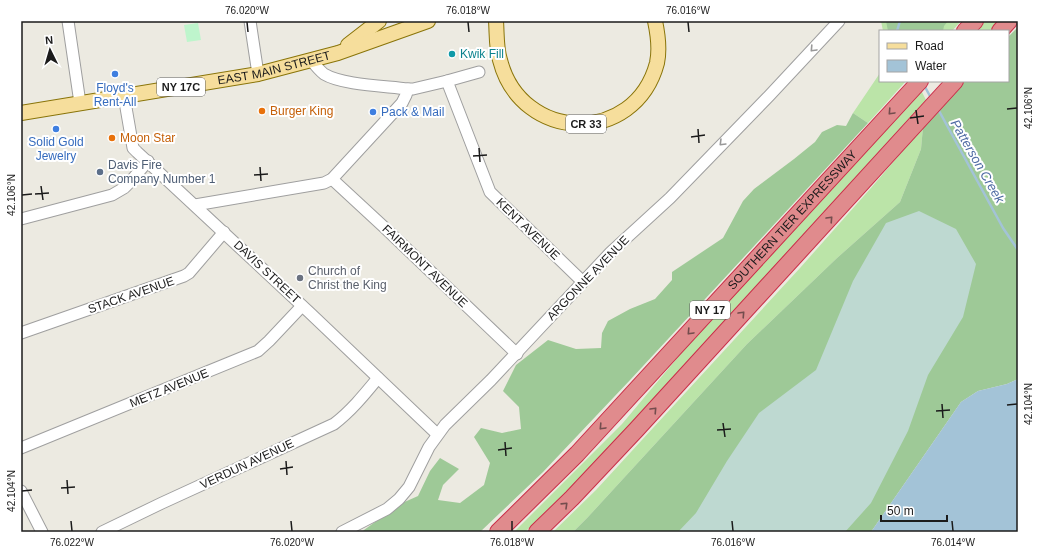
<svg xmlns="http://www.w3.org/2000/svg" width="1039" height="553" viewBox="0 0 1039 553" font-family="Helvetica,sans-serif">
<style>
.grass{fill:#bbe4a8}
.forest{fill:#9ec997}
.wetland{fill:#bed9d1}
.park{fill:#bef5cc}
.water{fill:#a3c3d7}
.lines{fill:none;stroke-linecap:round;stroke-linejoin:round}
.stream{stroke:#a3c3d7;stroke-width:2.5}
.minor-casing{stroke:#9f9f9f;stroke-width:13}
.major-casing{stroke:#897409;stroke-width:16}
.highway-casing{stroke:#ca2d48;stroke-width:18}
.minor{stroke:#fff;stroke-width:11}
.major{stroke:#f6de9c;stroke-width:14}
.highway{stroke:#e08b8d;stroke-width:16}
.oneway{stroke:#989898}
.oneway2{stroke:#744d4e}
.ticks{fill:none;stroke:#1b1b1b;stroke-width:1.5}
.culture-dot{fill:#0f9aa8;stroke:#fff;stroke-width:1.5}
.shop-dot{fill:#3f7fe0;stroke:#fff;stroke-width:1.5}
.food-dot{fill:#e8710a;stroke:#fff;stroke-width:1.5}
.service-dot{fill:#5c6f8a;stroke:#fff;stroke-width:1.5}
.worship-dot{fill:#6b7280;stroke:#fff;stroke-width:1.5}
.labels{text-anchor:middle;stroke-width:4;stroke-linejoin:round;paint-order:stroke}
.shield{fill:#fff;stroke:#5f5f5f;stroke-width:1}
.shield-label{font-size:11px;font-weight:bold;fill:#1b1b1b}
.culture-label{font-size:12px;fill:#0d838f;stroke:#fff;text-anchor:start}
.street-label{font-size:12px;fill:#1b1b1b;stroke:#fff}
.shop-label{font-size:12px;fill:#366cbe;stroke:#fff}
.food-label{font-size:12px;fill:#c56008;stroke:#fff;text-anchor:start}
.service-label{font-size:12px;fill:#4e5e75;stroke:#fff;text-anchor:start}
.worship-label{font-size:12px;fill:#5b616d;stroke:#fff;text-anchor:start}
.water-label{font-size:13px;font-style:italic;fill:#4e6aa3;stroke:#fff}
.neatline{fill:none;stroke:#1b1b1b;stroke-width:1.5}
.ticks-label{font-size:10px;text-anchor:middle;fill:#1b1b1b}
</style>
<rect width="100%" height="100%" fill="#eceae1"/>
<g class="grass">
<polygon points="881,21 961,21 952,31 883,31"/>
<polygon points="985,21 999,21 990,31 976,31"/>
<polygon points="880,73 880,81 906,81 868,123 853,113"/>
<polygon points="921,90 926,100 598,460 525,532 514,532 622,424 700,331"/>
<polygon points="923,127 921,149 900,202 837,258 747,344 588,517 573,532 553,532 596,490 800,268 871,188"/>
</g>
<g class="forest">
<polygon points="886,21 948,21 944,26 943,31 888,31"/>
<polygon points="1018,27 1018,379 1007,384 978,391 961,402 871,532 573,532 588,517 747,344 837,258 900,202 921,149 923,127 933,114 965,81 1008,81 1008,37"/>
<polygon points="853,113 868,123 631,379 543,472 480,532 362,532 364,530 400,504 418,496 430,471 440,458 459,469 443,485 438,500 460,503 484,485 490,463 474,437 481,428 502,433 521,429 519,407 503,391 516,365 548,340 576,349 601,348 602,333 608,321 630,309 655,299 672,280 672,272 723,238 743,201 754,189 794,159 815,142 822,132 837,125 846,126"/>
</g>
<polygon class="wetland" points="919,211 956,229 976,264 963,317 928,375 908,431 871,503 845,532 678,532 696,513 727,461 759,413 816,370 853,281 886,223"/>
<polygon class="park" points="198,23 201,40 187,42 184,25"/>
<polygon class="water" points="1018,379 1018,532 871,532 961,402 978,391 1007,384"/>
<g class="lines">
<g class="stream">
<polyline points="897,31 900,21"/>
<polyline points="924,85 931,98"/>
<polyline points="938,109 1003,228 1018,250"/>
</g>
<g class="minor-casing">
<g id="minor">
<polyline points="68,21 80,103"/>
<polyline points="250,21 258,74"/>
<path d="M311,60C315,65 319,70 324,74C342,85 386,86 408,89H413L447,81L479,72"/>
<polyline points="447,81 490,192 583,282"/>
<polyline points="124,96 133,148 137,152 310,313 437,434"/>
<polyline points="332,179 385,228 517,354"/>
<polyline points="195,205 324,183 332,179 402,103 406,95 408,89"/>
<polyline points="21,219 112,195 124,188 130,182 148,161"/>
<polyline points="21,333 184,276 189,273 224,232"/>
<polyline points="21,448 258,351 269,341 302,306"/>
<polyline points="21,491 42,532"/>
<path d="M102,532L162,503L334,424C351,411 364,395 378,378"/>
<polyline points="342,532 387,509 399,499 409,487 429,447 445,425 491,380 611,252 670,198 769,96 839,21"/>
</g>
</g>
<g class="major-casing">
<g id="major">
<path d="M496,21C497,34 496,48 500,60C521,143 635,146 657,63C660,49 658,35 655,21"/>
<polyline points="348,45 379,21"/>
<path id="s1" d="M21,113L258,74L338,53L428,21"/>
</g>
</g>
<g class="highway-casing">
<g id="highway">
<polyline points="965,31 975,21"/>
<polyline points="1000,31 1009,21"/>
<path id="s2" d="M498,532L577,454L920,81"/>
<polyline points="537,532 572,498 636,430 955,81"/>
</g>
</g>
<use href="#minor" class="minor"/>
<use href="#major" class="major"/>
<use href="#highway" class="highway"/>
</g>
<defs><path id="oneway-chevron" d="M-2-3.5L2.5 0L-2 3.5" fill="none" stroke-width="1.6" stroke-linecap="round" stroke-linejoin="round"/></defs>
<g class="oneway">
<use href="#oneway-chevron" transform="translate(813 49) rotate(133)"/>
<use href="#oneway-chevron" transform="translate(722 143) rotate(135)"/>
</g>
<g class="oneway2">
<use href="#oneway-chevron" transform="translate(891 112) rotate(133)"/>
<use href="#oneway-chevron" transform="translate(830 219) rotate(-47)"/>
<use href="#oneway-chevron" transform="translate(742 314) rotate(-47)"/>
<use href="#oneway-chevron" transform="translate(690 332) rotate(133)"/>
<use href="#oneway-chevron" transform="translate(654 410) rotate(-47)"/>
<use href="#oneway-chevron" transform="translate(602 427) rotate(133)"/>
<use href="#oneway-chevron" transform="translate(565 505) rotate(-44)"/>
</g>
<path class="ticks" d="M247,22L248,32M468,22L469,32M688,22L689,32M1007,109L1017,108M916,110L918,124M910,118L924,116M698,129L699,143M691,137L705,135M479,148L480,162M473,156L487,155M260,167L261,181M254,175L268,174M41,186L43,200M35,194L49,193M22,195L32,194M942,404L943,418M1007,405L1017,404M936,411L950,410M723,423L725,437M717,430L731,429M505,442L506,456M498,450L512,448M286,461L287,475M280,469L293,467M67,480L68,494M61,488L75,487M22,491L32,490M71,521L72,531M291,521L292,531M512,521V531M732,521L733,531M952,521L953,531"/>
<circle class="culture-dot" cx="452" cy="54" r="4"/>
<g class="shop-dot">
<circle cx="115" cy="74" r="4"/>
<circle cx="373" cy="112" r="4"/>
<circle cx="56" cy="129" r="4"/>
</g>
<g class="food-dot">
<circle cx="262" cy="111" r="4"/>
<circle cx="112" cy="138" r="4"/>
</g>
<circle class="service-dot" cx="100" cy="172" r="4"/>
<circle class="worship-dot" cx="300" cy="278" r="4"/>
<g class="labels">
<g class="shield">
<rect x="157" y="78" width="48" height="18" rx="3"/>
<rect x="566" y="115" width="40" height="18" rx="3"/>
<rect x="690" y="301" width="40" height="18" rx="3"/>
</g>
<g class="shield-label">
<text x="181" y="91">NY 17C</text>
<text x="586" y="128">CR 33</text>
<text x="710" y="314">NY 17</text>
</g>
<g class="culture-label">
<text x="460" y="58">Kwik Fill</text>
</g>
<g class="street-label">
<text dy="4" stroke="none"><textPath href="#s1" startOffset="257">EAST MAIN STREET</textPath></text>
<text dy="4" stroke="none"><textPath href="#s2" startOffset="429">SOUTHERN TIER EXPRESSWAY</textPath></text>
<text transform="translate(528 229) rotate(44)" y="4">KENT AVENUE</text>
<text transform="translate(425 266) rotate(44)" y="4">FAIRMONT AVENUE</text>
<text transform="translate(267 272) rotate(43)" y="4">DAVIS STREET</text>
<text transform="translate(588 278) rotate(-46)" y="4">ARGONNE AVENUE</text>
<text transform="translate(131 295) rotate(-19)" y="4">STACK AVENUE</text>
<text transform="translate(169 388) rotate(-22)" y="4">METZ AVENUE</text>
<text transform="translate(247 464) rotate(-25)" y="4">VERDUN AVENUE</text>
</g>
<g class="shop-label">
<text x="115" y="92">Floyd's<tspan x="115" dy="14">Rent-All</tspan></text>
<text x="381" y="116" text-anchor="start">Pack &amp; Mail</text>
<text x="56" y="146">Solid Gold<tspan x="56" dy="14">Jewelry</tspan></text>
</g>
<g class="food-label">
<text x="270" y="115">Burger King</text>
<text x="120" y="142">Moon Star</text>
</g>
<g class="service-label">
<text x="108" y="169">Davis Fire<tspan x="108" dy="14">Company Number 1</tspan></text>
</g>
<g class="worship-label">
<text x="308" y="275">Church of<tspan x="308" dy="14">Christ the King</tspan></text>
</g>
<g class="water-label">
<text transform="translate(978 161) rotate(60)" y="5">Patterson Creek</text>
</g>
</g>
<rect width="1039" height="553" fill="none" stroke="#ffffff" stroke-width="44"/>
<rect x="879" y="30" width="130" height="52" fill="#ffffff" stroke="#a4a4a4"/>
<rect x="887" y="43" width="20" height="6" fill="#f6de9c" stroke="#a4a4a4"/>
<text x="915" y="50" font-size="12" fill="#1b1b1b">Road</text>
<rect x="887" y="60" width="20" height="12" fill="#a3c3d7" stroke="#a4a4a4"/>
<text x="915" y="70" font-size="12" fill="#1b1b1b">Water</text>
<g transform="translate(50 50) rotate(355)" stroke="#ffffff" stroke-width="3" paint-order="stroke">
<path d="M0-3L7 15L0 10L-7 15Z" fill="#1b1b1b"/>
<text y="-6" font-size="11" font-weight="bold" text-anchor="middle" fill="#1b1b1b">N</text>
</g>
<path d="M881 515v6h66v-6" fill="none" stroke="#1b1b1b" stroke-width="2"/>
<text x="887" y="515" font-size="12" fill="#1b1b1b" stroke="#ffffff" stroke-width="3" paint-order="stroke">50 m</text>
<rect x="22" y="22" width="995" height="509" class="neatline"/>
<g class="ticks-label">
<text x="247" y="14">76.020°W</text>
<text x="468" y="14">76.018°W</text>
<text x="688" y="14">76.016°W</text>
<text transform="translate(1028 108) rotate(-90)" y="4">42.106°N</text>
<text transform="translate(11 195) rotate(-90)" y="4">42.106°N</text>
<text transform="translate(1028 404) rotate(-90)" y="4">42.104°N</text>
<text transform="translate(11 491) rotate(-90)" y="4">42.104°N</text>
<text x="72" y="546">76.022°W</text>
<text x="292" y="546">76.020°W</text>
<text x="512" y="546">76.018°W</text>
<text x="733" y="546">76.016°W</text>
<text x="953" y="546">76.014°W</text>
</g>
</svg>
